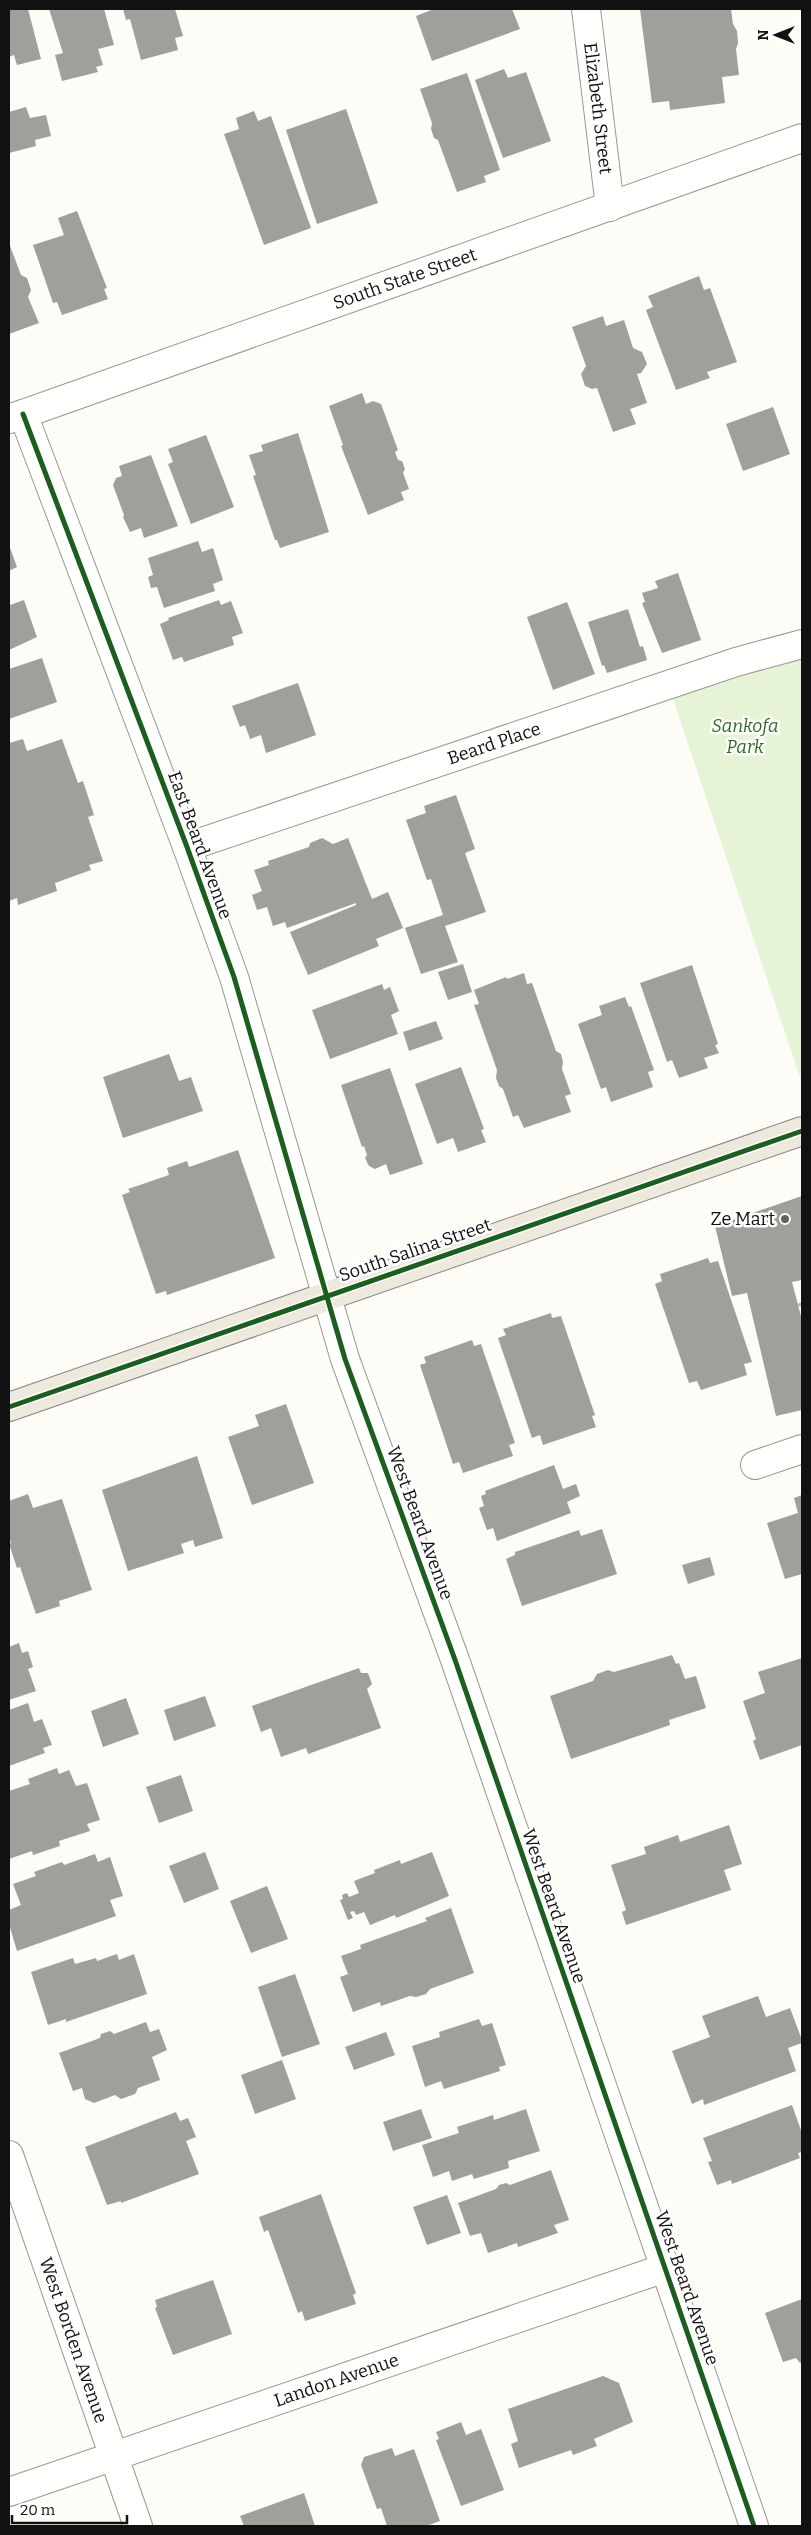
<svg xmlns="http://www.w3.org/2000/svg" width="811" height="2535" viewBox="0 0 811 2535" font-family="Bitter,serif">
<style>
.green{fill:#e7f3d7}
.building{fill:#a19f9c}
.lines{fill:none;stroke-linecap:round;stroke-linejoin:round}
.minor-casing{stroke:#979795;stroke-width:30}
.major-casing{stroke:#858482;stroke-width:30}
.path{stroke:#b9b9b8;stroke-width:3;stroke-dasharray:5 2.5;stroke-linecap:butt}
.minor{stroke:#fffffe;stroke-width:28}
.major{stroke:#ede9dc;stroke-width:28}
.cycleway-casing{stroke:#fff;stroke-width:8}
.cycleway{stroke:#1b5e20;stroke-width:5}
.poi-dot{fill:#646362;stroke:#fff;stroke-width:2}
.labels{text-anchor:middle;stroke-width:5;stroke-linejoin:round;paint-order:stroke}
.street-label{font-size:18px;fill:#111;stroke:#fff}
.park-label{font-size:18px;font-style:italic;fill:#2f6b1f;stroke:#fff}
.poi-label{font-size:18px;fill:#111;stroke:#fff;text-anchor:end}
</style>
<rect width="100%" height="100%" fill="#fdfcf7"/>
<polygon class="green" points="802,659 802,1080 801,1080 672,696"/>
<g class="building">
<polygon points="9,9 28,9 41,59 17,65 14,55 9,57"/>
<polygon points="49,9 104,9 114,45 98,49 103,65 96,67 98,72 62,81 55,55 63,53"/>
<polygon points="123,9 175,9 183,36 175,38 178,50 141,60 130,19 126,20"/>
<polygon points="434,9 512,9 520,29 432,61 416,16"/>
<polygon points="640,9 731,9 733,24 737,31 738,43 736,49 739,75 722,77 725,103 670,110 669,101 652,103"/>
<polygon points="504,69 508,78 526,72 551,141 503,158 475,80"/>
<polygon points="467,73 500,170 484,176 486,182 457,192 438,140 434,138 431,129 432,123 420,89"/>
<polygon points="26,107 30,118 46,115 51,136 35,140 36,146 9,153 9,112"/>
<polygon points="346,109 378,203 317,224 286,130"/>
<polygon points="254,111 258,121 271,116 311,228 264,245 224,134 239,129 236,118"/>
<polygon points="77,211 107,288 104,289 108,299 62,315 57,302 53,303 33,245 64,235 58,218"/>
<polygon points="9,243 21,275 27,278 31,290 28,297 39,323 9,334"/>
<polygon points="699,276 704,290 710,288 737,362 707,372 710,378 676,390 646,310 653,307 648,296"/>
<polygon points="603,316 606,326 624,320 633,348 642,352 647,364 641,373 637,374 647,403 630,409 636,424 613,432 597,388 592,389 585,386 581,374 586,366 572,327"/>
<polygon points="362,393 366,404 373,401 381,404 398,450 395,452 398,460 402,461 405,469 403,473 409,489 401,492 404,500 368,515 341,446 343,445 329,406"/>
<polygon points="773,407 790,454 743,471 726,424"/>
<polygon points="298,433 329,532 280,548 277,540 275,540 253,476 256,475 249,455 263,451 261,445"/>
<polygon points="206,435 234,507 191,524 168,464 173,462 168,449"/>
<polygon points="151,455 178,526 144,538 141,528 130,532 123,517 124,515 113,485 116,478 122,476 119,466"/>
<polygon points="198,541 202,552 213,548 223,580 213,584 215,591 164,608 157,587 151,588 148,577 153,575 148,558"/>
<polygon points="9,545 17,567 9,571"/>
<polygon points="678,573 701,640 662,653 642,603 645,602 642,593 658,588 655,581"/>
<polygon points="24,600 37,637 9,650 9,602 10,605"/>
<polygon points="219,600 221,605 231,601 243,633 232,637 234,645 184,662 182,657 173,660 160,624 169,620 168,618"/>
<polygon points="567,602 595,674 553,690 527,617"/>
<polygon points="628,609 640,647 643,646 647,660 607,673 604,665 602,666 588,622"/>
<polygon points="42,658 57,702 9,719 9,669"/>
<polygon points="298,683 316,735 266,753 261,735 250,739 245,725 240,727 232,706"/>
<polygon points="23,739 27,751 62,739 78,783 83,781 94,815 88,817 103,861 89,865 91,870 55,883 57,891 18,905 17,898 9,901 9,743"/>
<polygon points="456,795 475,849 465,853 486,912 445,926 458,962 421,974 405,928 443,915 431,879 427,880 406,820 426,813 424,806"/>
<polygon points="322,838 333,844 348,838 372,899 388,892 403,928 376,939 379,946 308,975 290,932 356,905 356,903 287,928 285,922 273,926 267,907 257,910 252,895 262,891 254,870 269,865 268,861 309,847 310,843"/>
<polygon points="463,964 472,992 448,1000 438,972"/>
<polygon points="692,965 718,1044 715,1045 719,1053 704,1058 708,1068 679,1078 672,1060 667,1062 640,983"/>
<polygon points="524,973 527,984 532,983 556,1051 561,1054 563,1062 562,1069 571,1094 565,1096 571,1112 524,1128 518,1115 513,1117 503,1089 499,1086 496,1078 497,1070 474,1005 479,1004 474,990 506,977 507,979"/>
<polygon points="382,984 384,990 390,987 399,1011 391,1015 398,1034 330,1059 312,1010"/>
<polygon points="625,997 629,1007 631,1006 654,1070 648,1072 653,1087 611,1102 606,1087 601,1089 578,1024 602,1015 599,1006"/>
<polygon points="436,1021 443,1039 409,1051 403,1032"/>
<polygon points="169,1054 179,1081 191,1077 203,1111 123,1138 103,1077"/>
<polygon points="461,1067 484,1129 481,1130 486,1142 458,1152 453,1138 437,1144 415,1084"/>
<polygon points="390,1068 423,1164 390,1175 386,1164 375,1169 369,1166 365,1158 367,1155 364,1146 362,1147 341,1085"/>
<polygon points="238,1150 275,1258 167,1295 166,1291 156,1294 122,1195 130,1192 128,1189 169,1175 167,1168 187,1161 189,1167"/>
<polygon points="802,1196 802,1280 792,1282 802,1320 802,1410 776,1416 747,1293 732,1296 715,1226"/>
<polygon points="708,1258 710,1263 718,1261 752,1362 744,1364 747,1375 701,1390 697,1381 689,1383 655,1284 662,1281 660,1274"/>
<polygon points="551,1313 552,1318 561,1316 595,1415 592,1416 596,1427 543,1445 540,1435 532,1438 498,1338 506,1335 503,1329"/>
<polygon points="472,1340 474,1346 481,1344 515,1443 509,1445 513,1456 463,1473 459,1462 453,1464 420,1365 426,1363 424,1357"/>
<polygon points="286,1404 314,1483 252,1505 228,1437 259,1426 255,1415"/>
<polygon points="197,1456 223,1538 195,1547 193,1540 181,1544 184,1553 128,1571 102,1490"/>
<polygon points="554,1465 563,1489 576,1484 580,1496 567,1502 571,1513 497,1541 493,1528 487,1530 479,1508 484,1506 481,1496 486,1494 485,1491"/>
<polygon points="28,1494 33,1508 62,1499 92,1590 59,1601 60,1606 36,1614 20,1567 17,1568 9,1544 11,1543 9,1536 9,1501"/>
<polygon points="802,1495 802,1574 785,1579 767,1523 798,1513 794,1498"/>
<polygon points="602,1529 617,1574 522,1606 506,1559 515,1555 515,1552 579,1530 581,1536"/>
<polygon points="710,1557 715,1575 688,1584 682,1565"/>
<polygon points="19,1643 22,1653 28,1651 33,1667 28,1669 36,1691 9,1700 9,1647"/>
<polygon points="672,1655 676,1664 679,1663 685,1679 696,1676 706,1708 669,1720 670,1725 571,1759 550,1696 593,1681 597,1674 608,1670 614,1672"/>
<polygon points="802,1658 802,1745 760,1760 753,1741 756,1739 743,1701 765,1693 758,1672"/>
<polygon points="359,1668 361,1673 368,1673 372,1684 367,1689 381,1728 308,1754 306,1748 281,1757 271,1728 261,1732 252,1706"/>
<polygon points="205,1696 216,1726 174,1741 164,1710"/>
<polygon points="126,1698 139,1734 103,1747 91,1711"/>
<polygon points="28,1703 34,1722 42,1719 52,1745 43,1748 45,1753 9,1766 9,1710"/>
<polygon points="57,1768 59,1774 69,1770 76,1786 87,1783 100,1820 87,1824 90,1831 59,1841 60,1846 33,1855 32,1851 9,1859 9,1791 30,1784 28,1779"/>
<polygon points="181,1775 193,1811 159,1823 146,1787"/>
<polygon points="729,1825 742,1864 724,1870 731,1890 626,1925 622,1912 626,1910 611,1865 646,1854 644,1847 678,1835 680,1842"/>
<polygon points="205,1852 219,1889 184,1903 169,1866"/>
<polygon points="432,1852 449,1896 396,1918 395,1915 370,1925 364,1912 356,1915 354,1911 350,1912 353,1918 348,1920 340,1900 343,1899 342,1895 347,1893 349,1897 359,1893 354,1881 375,1873 374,1870 400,1860 401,1864"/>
<polygon points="95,1854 98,1862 110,1857 123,1896 110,1900 116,1916 17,1951 9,1924 9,1910 21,1905 13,1884 36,1876 34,1872 62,1862 64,1865"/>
<polygon points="267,1886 288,1939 251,1953 230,1901"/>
<polygon points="451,1908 474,1973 430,1989 426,1994 416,1997 410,1996 381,2006 380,2002 353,2012 340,1977 348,1974 341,1956 361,1949 360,1945 427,1921 425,1918"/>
<polygon points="117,1954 119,1960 134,1954 147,1994 66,2022 66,2019 48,2025 31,1972 73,1958 75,1964 96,1958 97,1961"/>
<polygon points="295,1974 320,2044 282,2057 258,1987"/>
<polygon points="758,1996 766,2017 790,2008 802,2040 802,2043 788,2048 796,2071 704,2105 703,2099 692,2104 672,2051 710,2037 702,2016"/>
<polygon points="479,2019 482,2026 492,2023 506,2065 499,2067 500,2071 444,2089 441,2081 425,2087 412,2046 440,2037 439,2032"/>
<polygon points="146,2022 150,2032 159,2029 167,2050 152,2057 160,2080 138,2088 135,2094 121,2099 115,2095 94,2103 85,2099 82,2088 73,2091 59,2053 100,2038 101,2034 110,2031 114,2034"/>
<polygon points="386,2032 395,2055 354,2070 345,2047"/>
<polygon points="282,2060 296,2099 255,2114 241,2075"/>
<polygon points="792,2105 802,2133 802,2152 798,2153 800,2158 732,2184 731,2180 717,2185 708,2162 712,2161 703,2138"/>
<polygon points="421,2109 432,2138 393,2151 383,2122"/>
<polygon points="526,2109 540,2151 508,2161 509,2168 474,2179 472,2174 452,2181 449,2171 433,2177 422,2145 459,2133 457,2127 493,2115 494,2120"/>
<polygon points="176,2112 180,2121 188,2118 196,2137 186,2141 199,2174 121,2203 121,2201 107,2205 85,2147"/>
<polygon points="551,2170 569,2220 554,2225 558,2233 518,2247 517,2243 488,2253 481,2233 470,2236 458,2203 496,2189 499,2185 506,2183 510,2185"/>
<polygon points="321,2194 356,2293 353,2295 356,2304 305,2321 302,2311 298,2313 268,2230 264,2232 259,2217"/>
<polygon points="447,2195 461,2233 427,2245 413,2207"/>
<polygon points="213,2280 232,2334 173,2355 155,2308 157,2307 155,2300"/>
<polygon points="802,2299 802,2362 800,2363 796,2358 783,2362 765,2313"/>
<polygon points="603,2376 619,2383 633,2422 594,2439 597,2446 573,2455 571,2450 519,2468 511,2444 518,2441 508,2409"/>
<polygon points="461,2422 466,2435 481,2429 504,2490 461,2506 436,2440 439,2439 436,2432"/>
<polygon points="392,2448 395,2456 414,2449 440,2521 426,2526 387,2526 381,2508 377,2509 361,2465 364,2457"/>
<polygon points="304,2493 315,2526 244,2526 240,2516"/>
</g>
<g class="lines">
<g class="minor-casing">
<g id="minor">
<path id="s1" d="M586,9L610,207"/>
<polyline points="23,414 187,847 234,977 345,1359 454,1657 754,2526"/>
<path id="s2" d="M9,419L802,138"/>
<path id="s3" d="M187,847L736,662L802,644"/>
<polyline points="755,1465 802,1449"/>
<path id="s4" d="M9,2155L138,2526"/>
<path id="s5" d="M9,2492L665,2268"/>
</g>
</g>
<g class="major-casing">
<polyline id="major" points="9,1407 802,1131"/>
</g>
<polyline class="path" points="798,1305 802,1304"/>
<use href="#minor" class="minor"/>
<use href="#major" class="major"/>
<g class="cycleway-casing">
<g id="cycleway">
<polyline points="23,414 187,847 234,977 345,1359 454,1657 754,2526"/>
<polyline points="9,1407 802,1131"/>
</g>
</g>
<use href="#cycleway" class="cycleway"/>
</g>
<circle class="poi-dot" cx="785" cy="1219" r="5"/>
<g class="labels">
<g class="street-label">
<text dy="6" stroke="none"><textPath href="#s1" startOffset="100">Elizabeth Street</textPath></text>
<text dy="6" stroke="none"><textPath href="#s2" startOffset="420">South State Street</textPath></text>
<text dy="6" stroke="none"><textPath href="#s3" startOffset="324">Beard Place</textPath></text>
<text transform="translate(200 845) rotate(70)" y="6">East Beard Avenue</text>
<text transform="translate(415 1250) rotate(-19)" y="6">South Salina Street</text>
<text transform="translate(420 1523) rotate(70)" y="6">West Beard Avenue</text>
<text transform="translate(554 1906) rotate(71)" y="6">West Beard Avenue</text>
<text transform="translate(687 2288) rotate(71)" y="6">West Beard Avenue</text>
<text dy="6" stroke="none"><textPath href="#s4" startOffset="196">West Borden Avenue</textPath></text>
<text dy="6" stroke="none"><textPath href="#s5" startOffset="346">Landon Avenue</textPath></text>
</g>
<g class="park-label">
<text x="745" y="732">Sankofa<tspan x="745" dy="21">Park</tspan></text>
</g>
<g class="poi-label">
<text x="775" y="1225">Ze Mart</text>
</g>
</g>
<rect width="811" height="2535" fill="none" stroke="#111111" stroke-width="20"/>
<g transform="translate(776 35) rotate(270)" stroke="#ffffff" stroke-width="4" paint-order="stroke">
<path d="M0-4L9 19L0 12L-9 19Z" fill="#111111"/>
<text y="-8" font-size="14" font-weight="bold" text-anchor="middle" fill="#111111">N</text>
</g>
<path d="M12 2515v8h115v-8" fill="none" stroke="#111111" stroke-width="2.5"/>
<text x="20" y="2515" font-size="15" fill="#111111" stroke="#ffffff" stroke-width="4" paint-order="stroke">20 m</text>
</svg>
